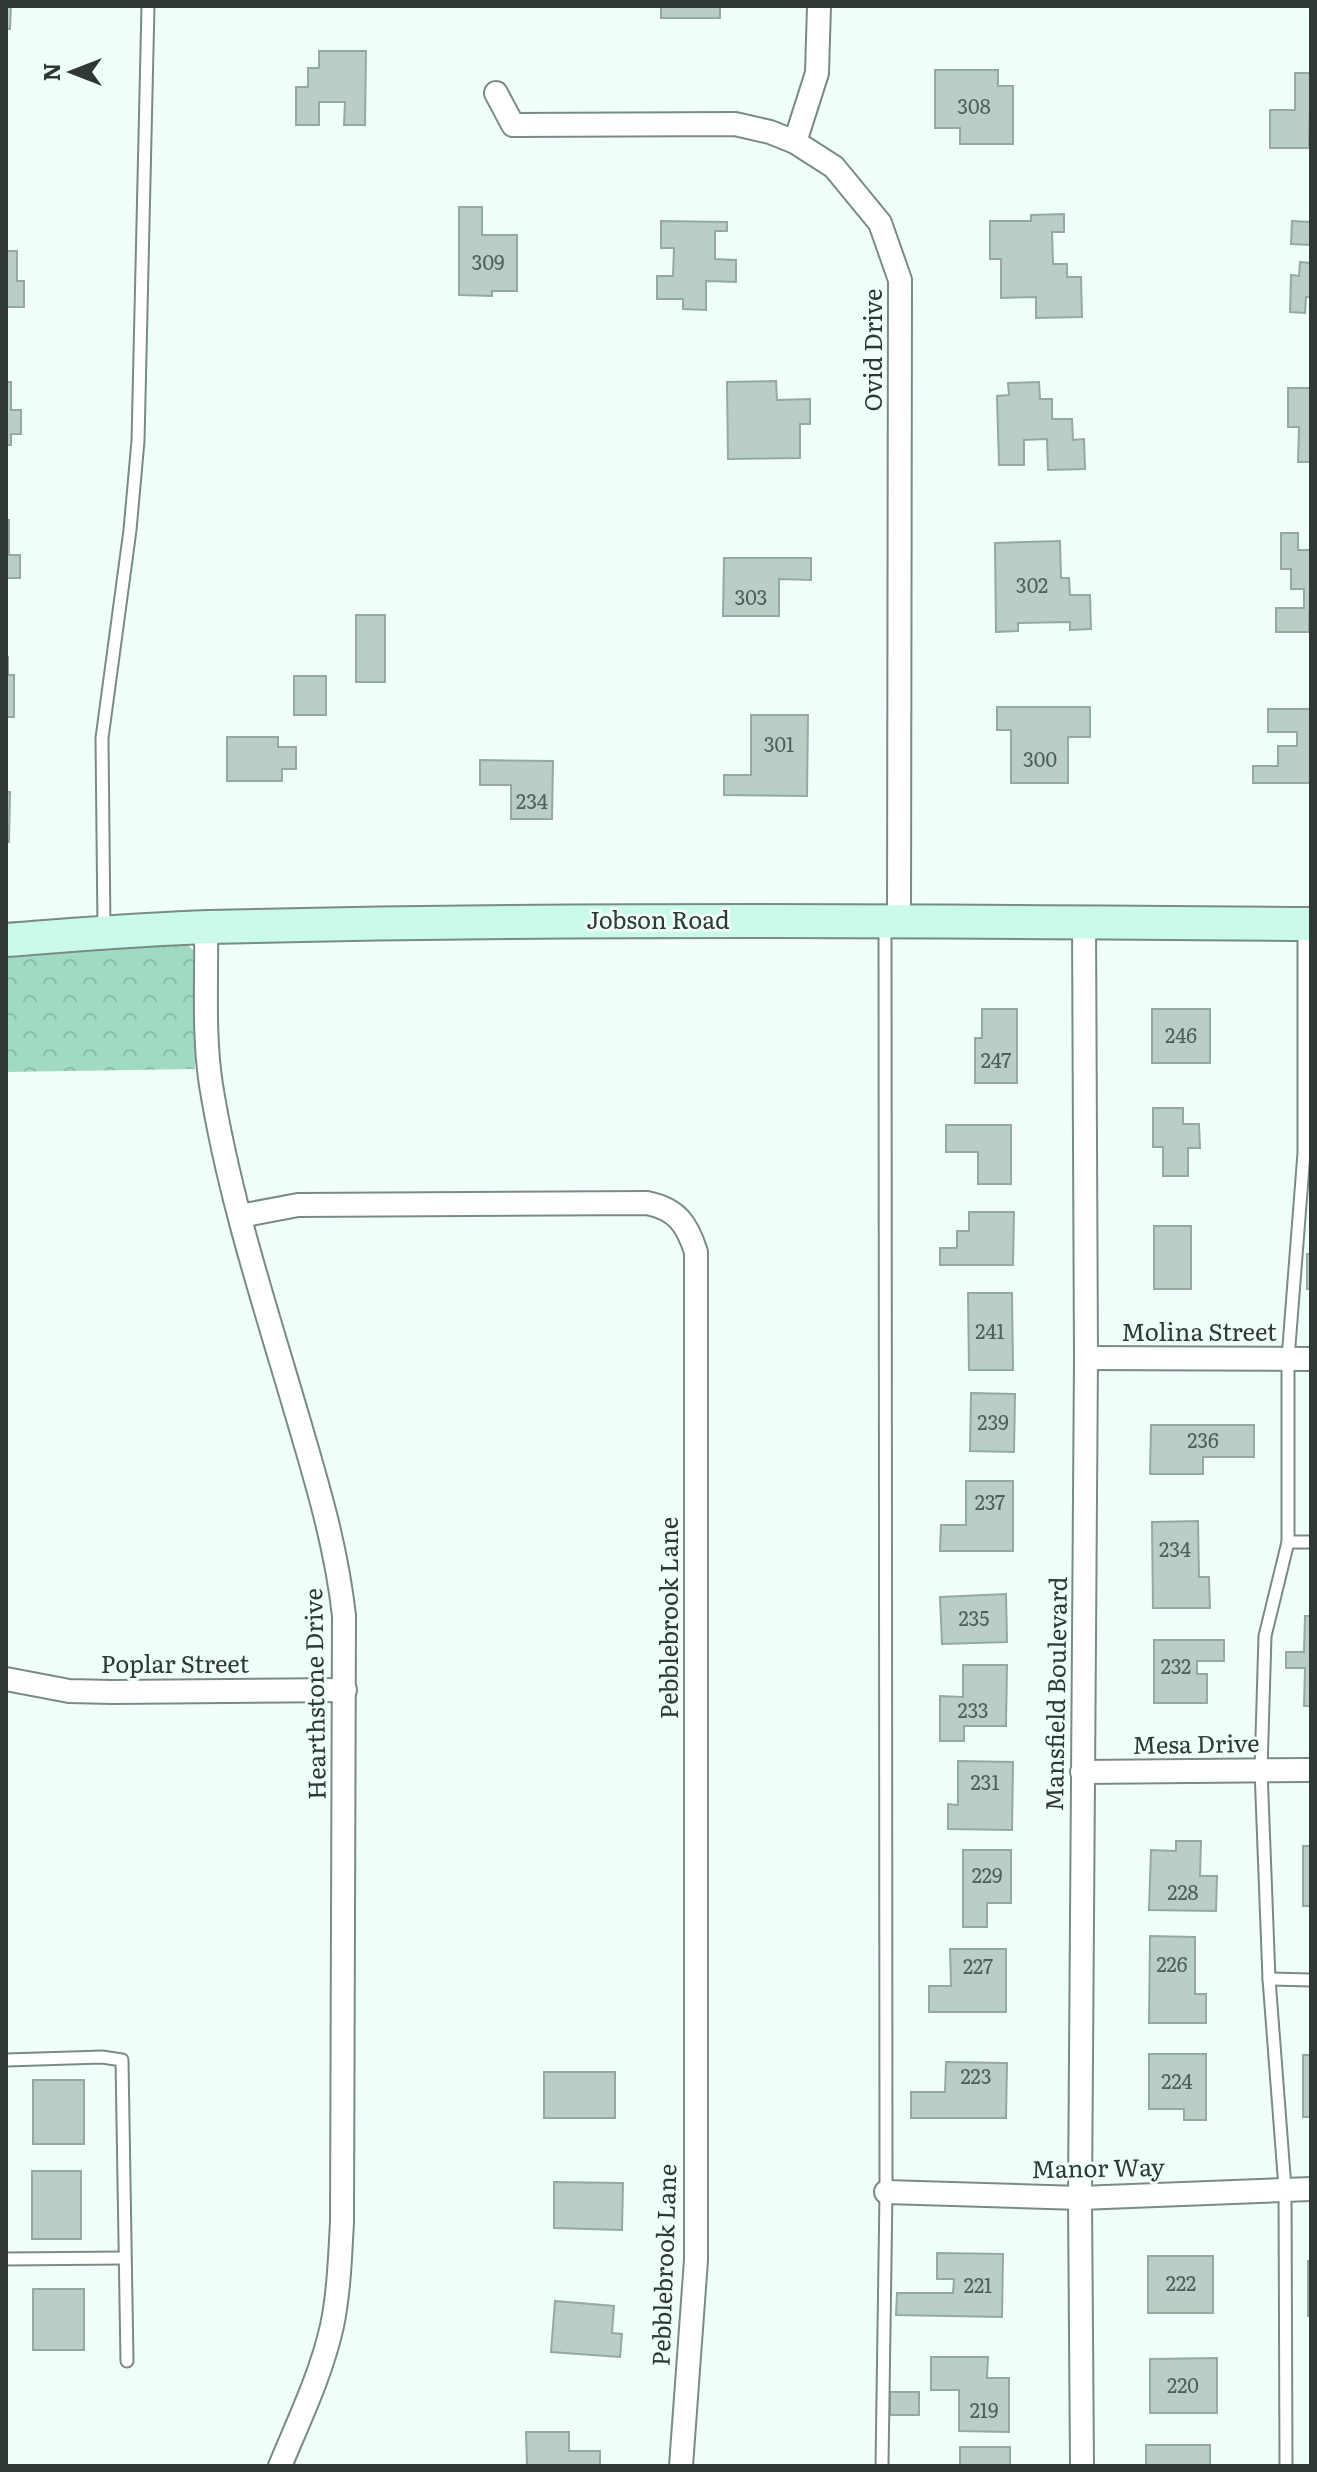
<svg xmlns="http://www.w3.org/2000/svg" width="1317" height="2472" viewBox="0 0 1317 2472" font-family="Literata,serif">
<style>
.park{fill:url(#park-crowns)}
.building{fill:#b9cfc6;stroke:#94a9a0;stroke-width:2}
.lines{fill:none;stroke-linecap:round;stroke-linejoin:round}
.lane-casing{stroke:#788c84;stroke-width:15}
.street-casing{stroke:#788c84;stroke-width:26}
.secondary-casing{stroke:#788c84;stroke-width:36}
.lane{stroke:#fff;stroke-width:11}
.street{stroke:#fff;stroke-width:22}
.secondary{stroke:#c9faeb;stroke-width:32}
.labels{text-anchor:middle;stroke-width:6;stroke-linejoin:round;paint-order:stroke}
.number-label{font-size:20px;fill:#525e58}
.street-label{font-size:24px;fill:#2f3834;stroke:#f1fff9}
</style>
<defs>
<pattern id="park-crowns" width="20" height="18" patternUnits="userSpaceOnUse" patternTransform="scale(2)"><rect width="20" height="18" fill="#a1dac3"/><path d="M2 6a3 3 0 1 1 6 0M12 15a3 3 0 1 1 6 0" fill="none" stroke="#8bbca8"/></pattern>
</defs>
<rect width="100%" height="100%" fill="#f1fff9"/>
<polygon class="park" points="6,944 187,944 193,950 195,1069 6,1072"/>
<g class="building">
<polygon points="6,6 11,6 10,29 6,29"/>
<rect x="661" y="6" width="59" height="12"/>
<polygon points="319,51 366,51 365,125 344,125 345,102 319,102 319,125 296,125 296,87 308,87 308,68 319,68"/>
<polygon points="935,70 998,70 998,86 1013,86 1013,144 960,144 960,128 935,128"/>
<polygon points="1295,73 1311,73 1309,148 1270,148 1270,110 1295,110"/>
<polygon points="459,207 482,207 482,235 517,235 517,291 492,291 492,296 459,295"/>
<polygon points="1064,214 1064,232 1052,232 1053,264 1067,264 1067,277 1081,277 1082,317 1036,318 1036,297 1001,298 1001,259 990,259 990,221 1031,221 1031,215"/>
<polygon points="661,221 727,222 727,231 715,231 715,259 736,260 736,282 706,281 706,310 683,309 683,299 657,299 657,276 673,276 674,248 661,248"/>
<polygon points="1292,221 1311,222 1311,245 1291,244"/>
<polygon points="6,251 17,251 17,281 24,281 24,307 6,307"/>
<polygon points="1300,262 1311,263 1311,297 1306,297 1305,313 1290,312 1291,275 1299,276"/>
<polygon points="776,381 777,400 810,399 810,424 800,424 800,458 728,459 727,382"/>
<polygon points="6,382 11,382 11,410 21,410 21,434 11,434 11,445 6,445"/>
<polygon points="1039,382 1040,399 1052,399 1052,419 1072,419 1073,440 1084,439 1085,469 1048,470 1047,439 1024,440 1024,465 999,465 997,396 1009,395 1008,383"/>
<polygon points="1288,388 1311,388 1311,462 1298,462 1299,427 1288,427"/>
<polygon points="6,520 9,520 9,555 20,555 20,578 6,578"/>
<polygon points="1281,533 1298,533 1298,550 1311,550 1309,632 1276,632 1276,608 1304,608 1304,589 1291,589 1291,569 1281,569"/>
<polygon points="1060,541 1061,578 1069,578 1070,595 1090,595 1091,629 1070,630 1070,622 1018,623 1018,631 996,632 995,543"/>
<polygon points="724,558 811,558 811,580 779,579 779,616 723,616"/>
<rect x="356" y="615" width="29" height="67"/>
<polygon points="6,657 8,657 8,675 14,675 14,717 6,717"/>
<rect x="294" y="676" width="32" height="39"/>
<polygon points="997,707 1090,707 1090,737 1068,737 1068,783 1011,783 1011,730 997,730"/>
<polygon points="1268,709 1311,709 1311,783 1253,783 1253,766 1278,766 1278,746 1297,746 1297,732 1268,732"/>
<polygon points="751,715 808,715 807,796 724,795 724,775 751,775"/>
<polygon points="227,737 278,737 278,747 296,747 296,769 282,769 282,781 227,781"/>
<polygon points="480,760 553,761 552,819 511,819 511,785 480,785"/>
<polygon points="6,792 10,792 9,842 6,842"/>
<polygon points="982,1009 1017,1009 1017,1083 975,1083 975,1038 982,1038"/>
<rect x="1152" y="1009" width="58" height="54"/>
<polygon points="1153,1108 1183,1108 1183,1124 1199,1124 1200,1148 1188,1148 1188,1176 1163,1176 1163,1147 1153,1147"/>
<polygon points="946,1125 1011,1125 1011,1184 978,1184 978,1152 946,1152"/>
<polygon points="969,1212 1014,1212 1013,1265 940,1265 940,1248 957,1248 957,1231 969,1231"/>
<rect x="1154" y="1226" width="37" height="63"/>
<rect x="1307" y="1254" width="4" height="35"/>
<polygon points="968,1293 1012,1293 1013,1370 969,1370"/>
<polygon points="971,1393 1015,1394 1014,1452 970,1451"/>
<polygon points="1151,1425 1254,1425 1254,1457 1203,1457 1203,1474 1150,1474"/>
<polygon points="966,1481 1013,1481 1013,1551 940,1551 941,1525 966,1525"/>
<polygon points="1198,1521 1199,1577 1209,1577 1210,1608 1153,1608 1152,1522"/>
<polygon points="1006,1594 1007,1642 942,1644 940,1597"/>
<polygon points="1305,1616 1311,1616 1311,1706 1304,1706 1305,1668 1286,1668 1286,1652 1304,1652"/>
<polygon points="1154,1640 1224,1640 1224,1661 1197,1661 1197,1674 1207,1674 1207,1703 1154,1703"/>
<polygon points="963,1665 1007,1665 1006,1726 964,1726 964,1741 940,1741 940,1696 963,1697"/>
<polygon points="958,1761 1013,1762 1012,1830 948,1829 948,1804 958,1805"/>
<polygon points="1176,1841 1201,1841 1200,1876 1217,1876 1216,1911 1149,1910 1151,1850 1176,1851"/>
<rect x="1303" y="1846" width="8" height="60"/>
<polygon points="963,1850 1011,1850 1011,1903 987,1903 987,1927 963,1927"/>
<polygon points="1150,1936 1195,1937 1195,1994 1206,1994 1206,2023 1149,2023"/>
<polygon points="950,1949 1006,1949 1006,2012 929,2012 929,1986 951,1986"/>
<polygon points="1149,2054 1206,2054 1206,2120 1184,2120 1184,2109 1149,2109"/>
<rect x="1303" y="2055" width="8" height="62"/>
<polygon points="946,2062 1007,2063 1006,2118 911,2118 911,2092 945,2092"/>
<rect x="544" y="2072" width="71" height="46"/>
<rect x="33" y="2080" width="51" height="64"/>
<rect x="32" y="2171" width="49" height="68"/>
<polygon points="554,2182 623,2183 622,2230 554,2228"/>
<polygon points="937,2253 1003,2254 1002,2317 896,2315 897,2293 953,2293 954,2279 937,2279"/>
<rect x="1148" y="2256" width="65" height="57"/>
<rect x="1308" y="2261" width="3" height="55"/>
<rect x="33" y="2289" width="51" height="61"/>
<polygon points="555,2301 614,2306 612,2333 622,2334 620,2357 551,2352"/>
<polygon points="931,2357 988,2357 987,2378 1009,2378 1009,2432 959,2431 959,2390 931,2390"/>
<polygon points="1217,2358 1217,2413 1150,2413 1150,2359"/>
<rect x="890" y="2392" width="29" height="23"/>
<polygon points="526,2432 569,2432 569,2451 600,2451 600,2466 527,2466"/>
<rect x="1146" y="2445" width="64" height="21"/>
<rect x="960" y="2447" width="50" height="19"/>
</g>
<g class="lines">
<g class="lane-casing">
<g id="lane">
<polyline points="104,929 102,738 130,530 138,441 148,6"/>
<polyline points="1288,1542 1311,1542"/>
<polyline points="1269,1979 1311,1980"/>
<polyline points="6,2060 102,2057 122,2060 127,2361"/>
<polyline points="6,2259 124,2258"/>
<polyline points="882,2466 886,2192 885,925"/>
<polyline points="1286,2466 1285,2188 1269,1979 1261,1770 1265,1636 1288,1542 1288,1359 1304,1153 1304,927"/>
</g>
</g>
<g class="street-casing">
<g id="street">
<polyline points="496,93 513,125 735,124 770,132 795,142 834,167 880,223 900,280 899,920"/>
<polyline points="795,142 817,73 819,6"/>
<path d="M206,927C207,979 203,1034 211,1085C230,1203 269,1318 302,1432C320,1493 337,1552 344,1616L342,2222C340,2257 339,2292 332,2326C321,2375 299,2420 280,2466"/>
<path d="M240,1216L298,1205L647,1203C677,1209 687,1224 696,1252V2260L681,2466"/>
<polyline points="1086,1358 1311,1359"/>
<polyline points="6,1679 69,1691 112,1692 345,1690"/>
<polyline points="1082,1772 1311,1770"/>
<polyline points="886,2192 1080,2198 1311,2189"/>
<polyline points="1082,2466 1080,2198 1086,1358 1084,922"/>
</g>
</g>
<g class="secondary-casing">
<path id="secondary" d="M6,940C74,935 141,929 209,927C576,918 944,921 1311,924"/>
</g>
<use href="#lane" class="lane"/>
<use href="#street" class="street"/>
<use href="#secondary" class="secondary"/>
</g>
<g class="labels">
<g class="number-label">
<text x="974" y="114">308</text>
<text x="488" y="270">309</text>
<text x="1032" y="593">302</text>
<text x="751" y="605">303</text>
<text x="779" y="752">301</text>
<text x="1040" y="767">300</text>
<text x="532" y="809">234</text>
<text x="1181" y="1043">246</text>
<text x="996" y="1068">247</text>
<text x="990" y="1339">241</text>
<text x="993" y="1430">239</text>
<text x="1203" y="1448">236</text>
<text x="990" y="1510">237</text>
<text x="1175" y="1557">234</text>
<text x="974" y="1626">235</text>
<text x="1176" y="1674">232</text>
<text x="973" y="1718">233</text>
<text x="985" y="1790">231</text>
<text x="987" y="1883">229</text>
<text x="1183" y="1900">228</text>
<text x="1172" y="1972">226</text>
<text x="978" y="1974">227</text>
<text x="976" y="2084">223</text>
<text x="1177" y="2089">224</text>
<text x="1181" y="2291">222</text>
<text x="978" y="2293">221</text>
<text x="1183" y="2393">220</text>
<text x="984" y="2418">219</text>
</g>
<g class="street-label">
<text transform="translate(874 350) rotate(-90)" y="8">Ovid Drive</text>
<text x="658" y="929">Jobson Road</text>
<text x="1199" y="1341">Molina Street</text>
<text transform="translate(670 1618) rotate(-90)" y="8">Pebblebrook Lane</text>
<text x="175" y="1673">Poplar Street</text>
<text transform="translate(316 1694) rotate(-91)" y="8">Hearthstone Drive</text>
<text transform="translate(1057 1694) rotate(-89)" y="8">Mansfield Boulevard</text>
<text transform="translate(1196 1745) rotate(-1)" y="8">Mesa Drive</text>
<text transform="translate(1098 2169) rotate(-1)" y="8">Manor Way</text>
<text transform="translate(665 2265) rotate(-88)" y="8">Pebblebrook Lane</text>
</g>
</g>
<rect width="1317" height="2472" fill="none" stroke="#2f3834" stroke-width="16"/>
<g transform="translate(72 72) rotate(270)" stroke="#f1fff9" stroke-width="6" paint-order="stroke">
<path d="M0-6L14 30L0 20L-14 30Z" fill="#2f3834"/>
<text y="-12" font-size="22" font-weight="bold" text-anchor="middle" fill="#2f3834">N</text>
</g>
</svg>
